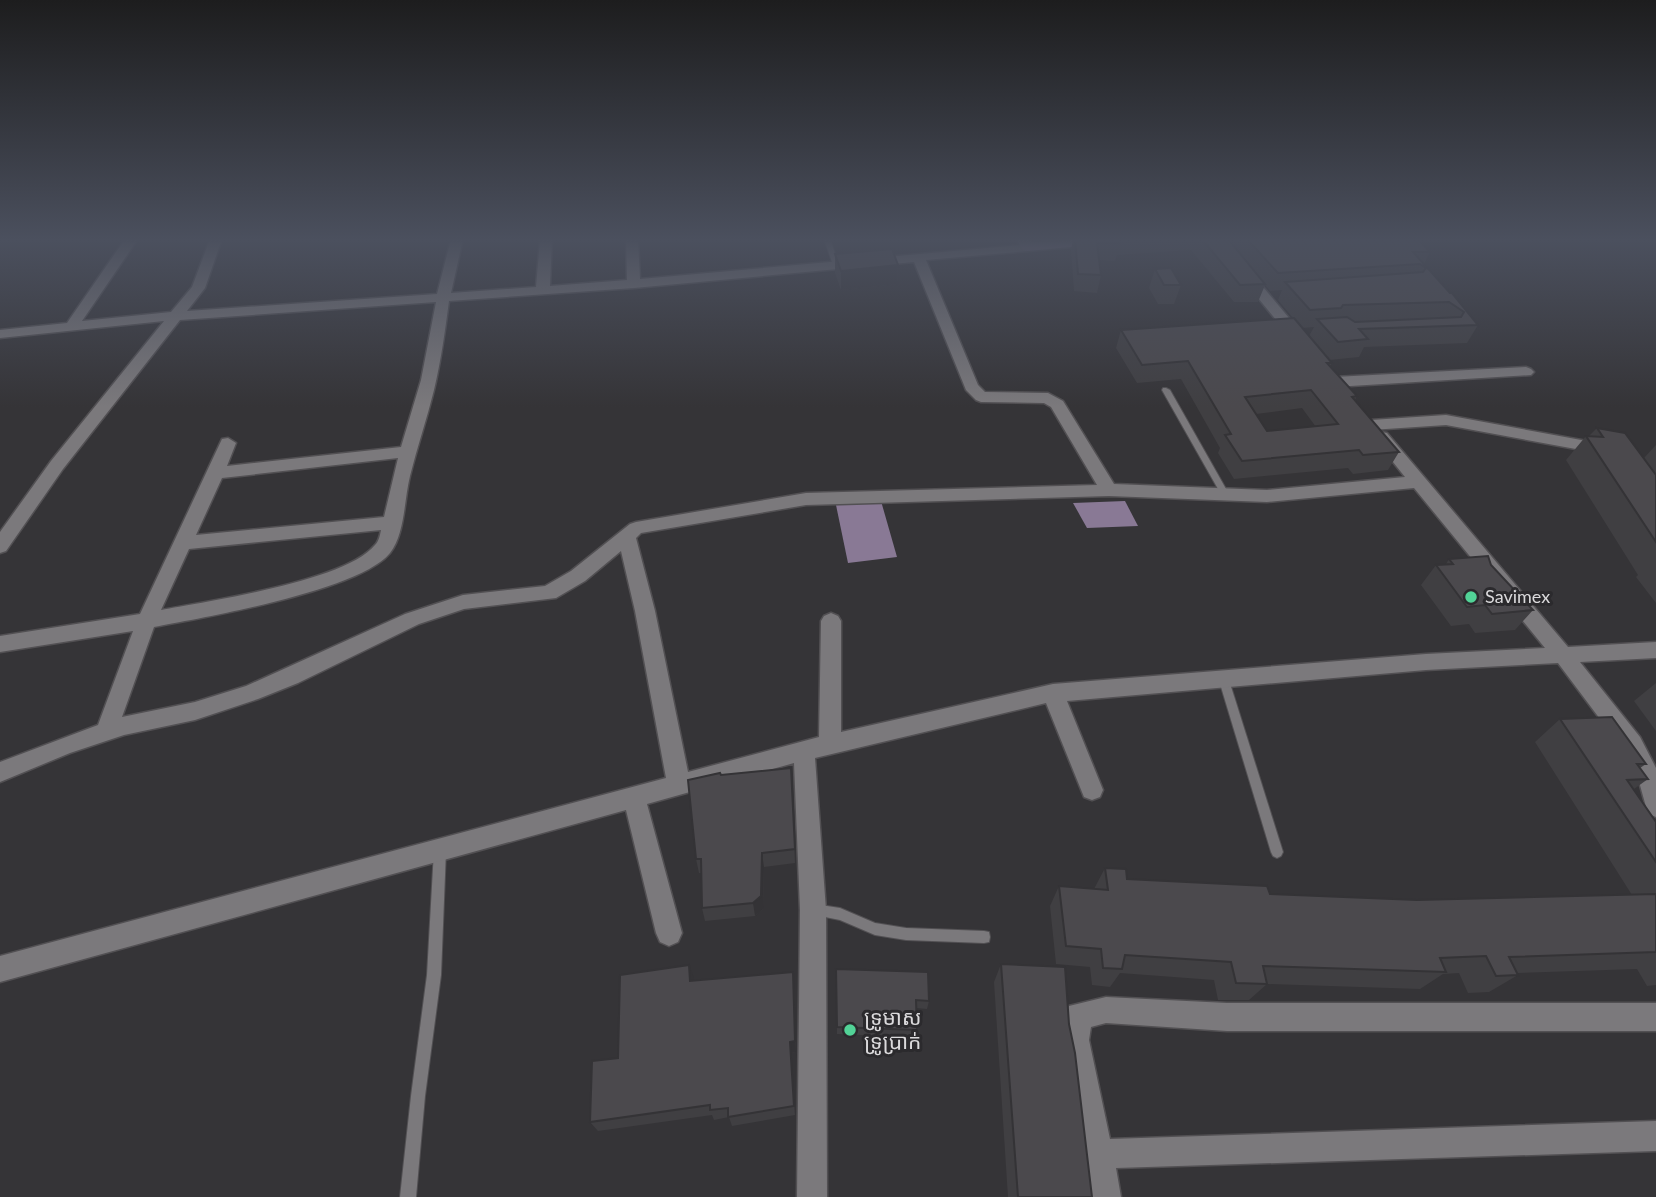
<svg xmlns="http://www.w3.org/2000/svg" width="1656" height="1197" viewBox="0 0 1656 1197" font-family="Lato,'Noto Sans Khmer',sans-serif">
<style>
.water{fill:#897995}
.lines{fill:none;stroke-linecap:round;stroke-linejoin:round}
.lane-casing{stroke:#525053;stroke-width:2}
.street-casing{stroke:#525053;stroke-width:3}
.secondary-casing{stroke:#525053;stroke-width:3}
.lane{fill:#7b797c;fill-rule:evenodd}
.street{fill:#7b797c;fill-rule:evenodd}
.secondary{fill:#897895;fill-rule:evenodd}
.wall{fill:#403f42;fill-rule:evenodd}
.shaded-wall{fill:#343336}
.building{fill:#4b494d;stroke:#343336;stroke-width:2;fill-rule:evenodd}
.poi-dot{fill:#52d397;stroke:#2b2a2d;stroke-width:2.5}
.labels{text-anchor:middle;stroke-width:6;stroke-linejoin:round;paint-order:stroke}
.poi-label{font-size:18px;fill:#dbdadc;stroke:#2b2a2d;text-anchor:start}
.near-poi-label{font-size:21px;fill:#dbdadc;stroke:#2b2a2d;text-anchor:start}
</style>
<rect width="100%" height="100%" fill="#353437"/>
<g class="water">
<polygon points="881,501 897,557 848,563 836,505"/>
<polygon points="1125,501 1138,526 1087,528 1073,503"/>
</g>
<g class="lines">
<g class="lane-casing">
<g id="lane">
<polygon points="824,239 830,239 839,265 838,266 833,265"/>
<polygon points="1163,388 1166,388 1170,390 1230,496 1229,498 1223,498 1222,496 1162,390"/>
<polygon points="1223,673 1227,674 1228,677 1283,852 1281,856 1277,858 1273,856 1271,852 1218,677 1219,674"/>
<polygon points="440,844 444,846 446,850 441,975 425,1096 416,1197 400,1197 411,1096 427,975 434,850 436,846"/>
<polygon points="814,904 840,908 875,923 906,928 984,931 989,932 990,937 989,942 984,943 906,940 875,935 840,920 810,914 808,910 810,906"/>
</g>
</g>
<g class="street-casing">
<g id="street">
<path d="M125,239H138L82,321L171,312L192,287L210,239H222L205,288L187,311L437,294L451,239H463L451,293L536,287L540,239H552L550,286L627,280L626,239H638L640,279L1032,244L1034,247L1028,251L926,260L978,385L985,392L1048,393L1063,401L1114,484L1267,490L1405,477L1373,437L1381,432L1387,433L1568,647L1656,642V658L1580,662L1640,737L1656,768V817L1648,814L1638,778L1624,751L1558,663L1426,670L1067,701L1103,790L1100,797L1092,800L1084,797L1046,703L815,758L826,910L827,1197H797L800,910L794,763L647,804L682,933L678,942L669,946L660,942L656,933L626,810L0,982V956L666,778L635,611L621,551L585,581L556,598L464,609L419,624L298,683L258,699L195,720L124,735L70,753L0,782V762L98,725L133,631L0,652V636L140,614L222,439L228,438L236,443L227,466L401,447L421,380L436,302L180,320L63,469L6,551L0,553V532L51,461L164,321L0,338V330L67,323ZM914,262L966,390L976,400L981,402L1044,403L1051,407L1097,485L806,493L636,522L630,524L571,571L545,586L463,595L405,614L246,686L195,702L122,717L154,627C205,617 359,591 390,553C405,534 404,500 410,476C417,447 427,419 434,390C441,361 445,331 449,301L634,288ZM398,458L384,517L196,535L222,478ZM1414,488L1545,648L1426,654L1053,684L841,732V621L838,616L831,613L824,616L821,621L819,737L688,772L655,611L636,538L641,533L806,505L1109,496L1267,502ZM381,530C380,535 379,541 375,545C346,581 209,601 161,610L189,549Z"/>
<polygon points="1210,239 1223,239 1304,336 1306,339 1304,342 1294,342"/>
<polygon points="1526,367 1531,369 1534,372 1531,375 1334,387 1326,382 1334,377"/>
<polygon points="1446,415 1603,444 1611,449 1603,454 1446,425 1371,430 1363,425 1371,420"/>
<polygon points="1106,997 1227,1003 1656,1003 1656,1031 1227,1031 1106,1023 1091,1027 1089,1040 1110,1139 1656,1121 1656,1151 1116,1168 1121,1197 1091,1197 1061,1040 1069,1006"/>
</g>
</g>
<g class="secondary-casing">
<polygon id="secondary" points="1016,239 1030,239 1032,242 1121,239 1114,243 1028,251 1023,250"/>
</g>
<use href="#lane" class="lane"/>
<use href="#street" class="street"/>
<use href="#secondary" class="secondary"/>
</g>
<g class="wall">
<path d="M1073,239H1418L1430,252L1424,264L1478,325L1467,343L1364,347L1359,357L1329,360L1332,363L1330,366L1357,396L1355,400L1399,452L1388,470L1353,474L1348,468L1234,479L1218,453L1220,448L1181,379L1137,383L1116,348L1121,330L1293,318L1278,300L1282,290L1270,291L1265,285L1258,302H1234L1191,250L1117,255L1115,261L1099,260L1101,275L1097,293L1074,291L1071,250ZM1314,327L1309,336L1302,328ZM1302,408L1316,427L1267,431L1256,414Z"/>
<polygon points="835,254 898,265 897,284 841,290 835,273"/>
<polygon points="1155,269 1181,285 1174,304 1158,304 1149,288"/>
<polygon points="1597,428 1644,458 1656,445 1656,603 1636,577 1638,575 1566,460 1586,436 1589,436"/>
<polygon points="1449,559 1491,565 1533,610 1515,630 1475,633 1469,624 1451,626 1421,585 1436,565 1446,564"/>
<polygon points="1656,683 1656,731 1634,701"/>
<polygon points="1560,719 1646,764 1640,768 1648,779 1634,789 1656,822 1656,985 1647,986 1637,969 1517,973 1518,975 1489,992 1468,993 1459,973 1443,974 1420,989 1267,984 1249,1000 1218,1000 1214,980 1120,973 1110,987 1092,985 1090,967 1056,964 1050,906 1059,886 1094,889 1105,868 1127,879 1270,894 1417,900 1632,895 1535,742"/>
<polygon points="791,768 795,863 764,867 763,909 755,916 705,921 702,908 701,873 699,873 696,859 721,775"/>
<polygon points="1001,964 1069,1024 1092,1197 1008,1197 994,982"/>
<polygon points="689,965 694,981 794,985 796,1052 791,1053 795,1115 732,1126 729,1117 714,1120 712,1115 598,1131 590,1122 618,1058"/>
<polygon points="836,969 929,1001 927,1009 916,1008 917,1030 915,1037 837,1034"/>
</g>
<g class="shaded-wall">
<polygon points="898,265 897,284 841,290 841,271"/>
<polygon points="762,853 764,867 763,909 755,916 753,903"/>
<polygon points="689,965 694,978 694,994 690,981"/>
<polygon points="793,972 796,1052 791,1053 795,1115 790,1042"/>
</g>
<g class="building">
<polygon points="1075,239 1119,239 1120,243 1097,243 1101,275 1078,274"/>
<polygon points="1202,239 1228,239 1265,284 1240,285"/>
<polygon points="1247,239 1418,239 1430,252 1413,252 1450,293 1452,293 1478,325 1359,329 1368,339 1338,342 1317,319 1347,317 1355,322 1461,317 1464,312 1449,302 1343,305 1341,308 1310,310 1285,282 1423,272 1426,268 1420,264 1278,273"/>
<polygon points="892,249 898,265 841,271 835,254"/>
<polygon points="1171,268 1181,285 1164,285 1155,269"/>
<path d="M1294,318L1332,363H1327L1357,396L1352,397L1399,452L1363,455L1359,450L1242,461L1225,435L1231,434L1188,361L1142,365L1121,330ZM1311,390L1338,424L1267,431L1245,397Z"/>
<polygon points="1597,428 1625,433 1656,475 1656,542 1586,436 1603,437"/>
<polygon points="1488,556 1491,565 1533,610 1492,614 1485,605 1467,607 1436,565 1453,564 1449,559"/>
<polygon points="1612,717 1646,764 1637,764 1648,779 1627,780 1656,822 1656,862 1560,719"/>
<polygon points="791,768 795,849 762,853 761,896 753,903 702,908 701,859 696,859 688,780 720,773 721,775"/>
<polygon points="1105,868 1126,869 1127,879 1267,886 1270,894 1417,900 1656,894 1656,952 1509,957 1518,975 1496,976 1486,956 1440,958 1446,972 1263,966 1267,984 1236,983 1231,962 1125,955 1122,969 1103,968 1101,949 1066,946 1059,886 1108,890"/>
<polygon points="1001,964 1065,967 1069,1024 1075,1053 1092,1197 1018,1197"/>
<polygon points="689,965 690,981 793,972 795,1041 790,1042 794,1106 728,1117 728,1108 710,1110 710,1105 590,1122 592,1061 618,1058 620,975"/>
<polygon points="836,969 928,972 929,1001 916,1000 917,1030 837,1027"/>
</g>
<linearGradient id="sky" x2="0" y2="1"><stop stop-color="#1d1d1e"/><stop offset="0.59" stop-color="#4b505e"/><stop offset="1" stop-color="#4b505e" stop-opacity="0"/></linearGradient>
<rect width="1656" height="407" fill="url(#sky)"/>
<g class="poi-dot">
<circle cx="1471" cy="597" r="7"/>
<circle cx="850" cy="1030" r="7"/>
</g>
<g class="labels">
<g class="poi-label">
<text x="1485" y="603">Savimex</text>
</g>
<g class="near-poi-label">
<text x="864" y="1025">ទ្រូមាស<tspan x="864" dy="24">ទ្រូប្រាក់</tspan></text>
</g>
</g>
</svg>
